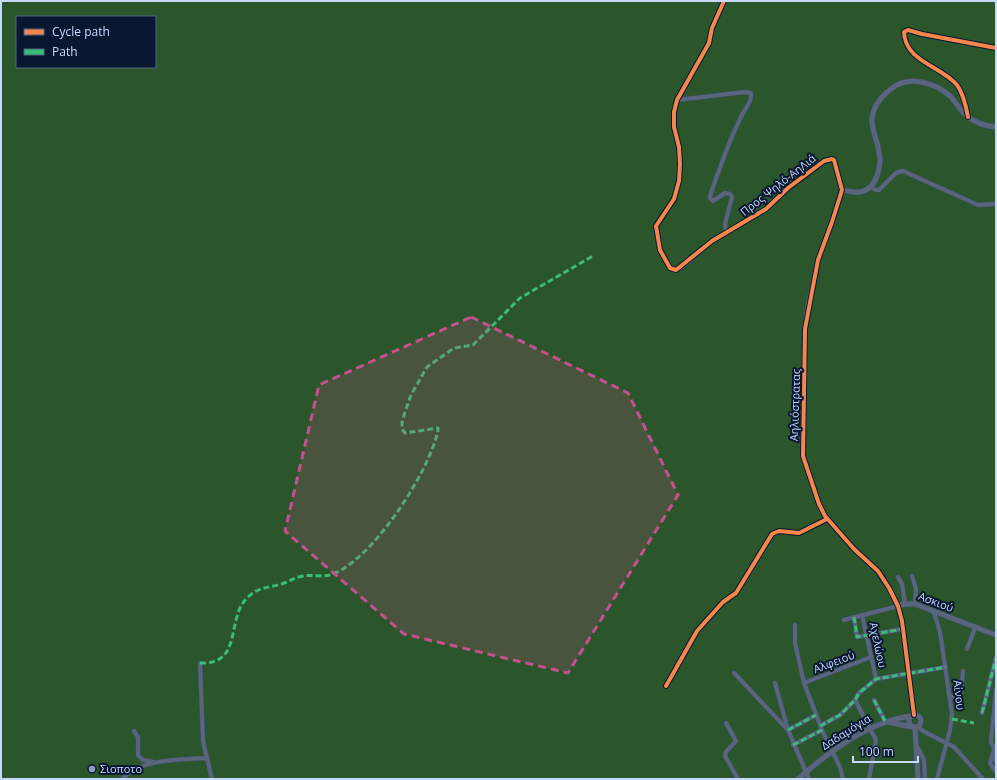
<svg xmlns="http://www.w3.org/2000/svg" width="997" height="780" viewBox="0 0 997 780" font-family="'Open Sans',sans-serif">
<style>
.green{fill:#2b552b;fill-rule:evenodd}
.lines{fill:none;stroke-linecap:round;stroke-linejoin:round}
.minor-casing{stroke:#404e69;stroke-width:5}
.tertiary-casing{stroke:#404e69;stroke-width:6}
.minor{stroke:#58657d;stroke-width:4}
.tertiary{stroke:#58657d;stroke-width:5}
.quiet{stroke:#3abd76;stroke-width:3;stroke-dasharray:6 3;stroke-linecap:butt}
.cycleway-casing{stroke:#091730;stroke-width:6}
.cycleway{stroke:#f5874c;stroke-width:4}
.marked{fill:#c3528c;fill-opacity:0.2;stroke:#c3528c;stroke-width:3;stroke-dasharray:8 5;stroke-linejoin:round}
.poi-dot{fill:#8b9fc1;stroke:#091730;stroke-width:1.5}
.labels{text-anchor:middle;stroke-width:4;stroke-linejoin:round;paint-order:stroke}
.street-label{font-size:11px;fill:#c5dafd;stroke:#091730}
.poi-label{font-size:11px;fill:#c5dafd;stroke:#091730;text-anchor:start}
</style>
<rect width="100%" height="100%" fill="#1f3251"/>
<path class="green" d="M1,1H996V779H1ZM17,17H155V67H17Z"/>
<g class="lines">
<g class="minor-casing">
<g id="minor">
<path d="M724,1L712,28L709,43L677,100L674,112V127L679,147L680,164L679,181L674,199L656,226C657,241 661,255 670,268L676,270L682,267L712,241L766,209L788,188L827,159L834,160L842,190"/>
<path d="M677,100L745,92L751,93C752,102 746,107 742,115C729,140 720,167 711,193L710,198L713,201L725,193L730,194L732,197L725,224L726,233"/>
<path d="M968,117C965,106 963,93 957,84C942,66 905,62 904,32L908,30L922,34L996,48"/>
<polyline points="871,187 876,190 879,190 896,173 903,171 978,205 996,204"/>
<polyline points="912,576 916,589 915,604"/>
<polyline points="898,577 902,584 905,604"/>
<polyline points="934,612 940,632 952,714 950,730 937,779"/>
<polyline points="862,615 876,679"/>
<polyline points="854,617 857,637 903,629"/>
<polyline points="844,620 898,606"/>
<polyline points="795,625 795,643 804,683 822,730 840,767 843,779"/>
<polyline points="967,649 975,628"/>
<polyline points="200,663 203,741 212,779"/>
<polyline points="734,673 788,730 816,715"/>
<polyline points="775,683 788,730 809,779"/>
<polyline points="804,683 871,657"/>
<polyline points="666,686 697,631 723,602 736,593 772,534 779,531 799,533 827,519"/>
<polyline points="950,697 961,694 963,671"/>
<polyline points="855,700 876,740 869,779"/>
<polyline points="874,700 885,721"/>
<polyline points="982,713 996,658"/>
<polyline points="726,723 736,741 726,752 725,756 738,779"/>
<polyline points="820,726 840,715 855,700 859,693 876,679 946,667"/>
<polyline points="918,727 923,731 954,747 983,779"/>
<polyline points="134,731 138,737 138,755 143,760 153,762"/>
<polyline points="793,745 822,730"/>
<polyline points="917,746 924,760 925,779"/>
<polyline points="996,746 993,753 996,762"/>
<polyline points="994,749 991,742 996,690"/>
<polyline points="993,753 990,763 996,772"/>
<path d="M122,779C144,758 177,760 206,758"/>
</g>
</g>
<g class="tertiary-casing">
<g id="tertiary">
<polyline points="898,606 905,604 915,604 996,635"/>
<circle cx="915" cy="721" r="6"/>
<path d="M914,715L902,621L898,606L889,588L878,571L854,549L825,516L819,504L803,456L805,329L808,306L818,260L832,222L842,190C848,191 854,193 860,192C877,189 882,166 879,152C878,141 871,130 872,119C873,107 882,96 891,89C908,75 934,82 950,96C956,102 960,111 968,117C976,123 986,126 996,127"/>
<polyline points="888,722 912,727"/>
<polyline points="915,728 918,779"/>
<path d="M798,779C830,751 868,722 911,716"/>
</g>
</g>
<use href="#minor" class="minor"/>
<use href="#tertiary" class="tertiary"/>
<g class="quiet">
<polyline points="854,617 857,637 903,629"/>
<path d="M200,663C244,665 225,618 248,597C258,587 268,588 281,584C289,582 295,577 303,576C314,574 323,578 333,574C373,559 430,471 438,430V428L405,433L402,429V423L405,412L411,395L427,367L454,348L473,345L520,298L593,256"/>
<polyline points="874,700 885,721"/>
<polyline points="982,713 996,658"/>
<polyline points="952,719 974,723"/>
<polyline points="820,726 840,715 855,700 859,693 876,679 946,667"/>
<polyline points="788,730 816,715"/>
<polyline points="793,745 822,730"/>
</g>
<g class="cycleway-casing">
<g id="cycleway">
<polyline points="724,1 712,28 709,43 677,100 674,112 674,127 679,147 680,164 679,181 674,199 656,226 660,250 670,268 676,270 712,241 766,209 788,188 824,161 832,159 834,160 842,190 832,222 818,260 805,329 803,456 819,504 825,516 854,549 878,571 889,588 898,606 902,621 914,715"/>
<path d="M968,117C966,106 963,93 957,85C942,66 905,62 904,32L908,30L922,34L996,48"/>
<polyline points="666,686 697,631 723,602 736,593 772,534 779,531 799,533 827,519"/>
</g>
</g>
<use href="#cycleway" class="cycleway"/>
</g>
<path class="marked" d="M471,317L628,393L678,495L568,673L404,634L285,531L319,385Z"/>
<circle class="poi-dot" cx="92" cy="769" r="4"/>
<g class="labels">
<g class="street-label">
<text transform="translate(778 185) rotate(-38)" y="4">Προς Ψηλό-ΑηΛιά</text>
<text transform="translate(795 405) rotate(-88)" y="4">Αηλιόστρατας</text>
<text transform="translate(936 602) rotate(21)" y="4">Ασκιού</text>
<text transform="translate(878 645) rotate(78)" y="4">Αχελώου</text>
<text transform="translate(834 662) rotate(-21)" y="4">Αλφειού</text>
<text transform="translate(959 695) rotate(83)" y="4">Αίνου</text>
<text transform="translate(846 732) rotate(-32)" y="4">Δαδαμόγια</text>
</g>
<g class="poi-label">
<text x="100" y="773">Σιοποτο</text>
</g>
</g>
<rect width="997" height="780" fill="none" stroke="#c5dafd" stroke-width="4"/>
<rect x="16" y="16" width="140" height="52" fill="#091730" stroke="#546582"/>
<rect x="24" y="29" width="20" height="6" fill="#f5874c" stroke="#546582"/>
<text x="52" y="36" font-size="12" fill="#c5dafd">Cycle path</text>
<rect x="24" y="49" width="20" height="6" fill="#3abd76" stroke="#546582"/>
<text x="52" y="56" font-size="12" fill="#c5dafd">Path</text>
<path d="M853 756v6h65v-6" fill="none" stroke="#c5dafd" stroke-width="2"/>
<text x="859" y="756" font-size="12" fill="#c5dafd" stroke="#091730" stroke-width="3" paint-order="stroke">100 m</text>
</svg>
